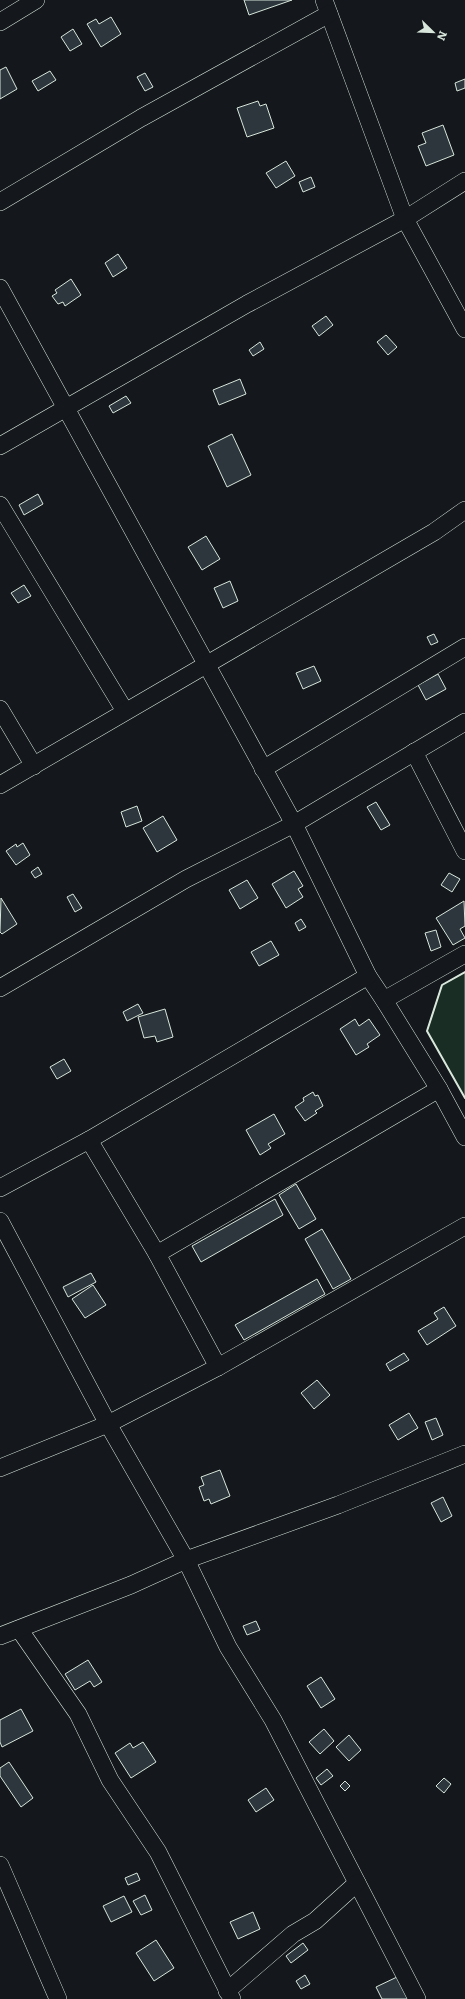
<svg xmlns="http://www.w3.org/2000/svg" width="465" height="1999" viewBox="0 0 465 1999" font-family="Literata,serif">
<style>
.green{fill:#1a2d24;stroke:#939e99}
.building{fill:#2c363c;stroke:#d8e6dc}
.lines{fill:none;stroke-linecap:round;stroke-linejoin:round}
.minor-casing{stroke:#d8e6dc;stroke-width:18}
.minor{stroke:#14181c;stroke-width:17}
.wall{stroke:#d8e6dc;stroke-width:2}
</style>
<rect width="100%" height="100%" fill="#14181c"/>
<polygon class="green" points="465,972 465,1098 427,1031 442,985"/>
<g class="building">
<polygon points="244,0 292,0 249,15"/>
<polygon points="111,17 121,34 101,47 87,24 96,19 99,24"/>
<polygon points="73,29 82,44 70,51 61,37"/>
<polygon points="6,67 17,89 0,99 0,70"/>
<polygon points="50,71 56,80 38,91 32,81"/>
<polygon points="145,73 153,87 145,91 137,77"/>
<polygon points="465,79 465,88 457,91 455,83"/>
<polygon points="258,101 260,106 266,104 274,128 247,137 237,108"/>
<polygon points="443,125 454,155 426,166 418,146 426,143 422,133"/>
<polygon points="286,161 295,176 276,188 266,173"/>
<polygon points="311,177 315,187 303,192 299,182"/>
<polygon points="118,254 127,268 113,277 105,263"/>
<polygon points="71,279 81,295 65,306 63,302 58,304 52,296 57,293 55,290"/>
<polygon points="326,316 333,325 319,336 312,326"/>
<polygon points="386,335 397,347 388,355 377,342"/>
<polygon points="260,342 264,349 253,356 249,350"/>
<polygon points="240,379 246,394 219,405 213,390"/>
<polygon points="126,396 131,403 113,413 109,406"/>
<polygon points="232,434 251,475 227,487 208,446"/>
<polygon points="38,494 43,504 24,515 19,505"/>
<polygon points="206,536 220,559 202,570 188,547"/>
<polygon points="230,581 238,601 223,608 214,588"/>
<polygon points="24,585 31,596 18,603 11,593"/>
<polygon points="434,634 438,642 431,645 427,637"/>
<polygon points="314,666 321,681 303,689 296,673"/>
<polygon points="438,674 446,689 426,700 418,685"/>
<polygon points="376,802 390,825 381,830 367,807"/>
<polygon points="137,806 142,821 126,827 121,812"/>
<polygon points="163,816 177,840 157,852 143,828"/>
<polygon points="23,843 30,855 16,865 6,851 16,844 17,847"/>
<polygon points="38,867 42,874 35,878 31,872"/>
<polygon points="294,871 303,886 298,889 303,897 286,908 272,884"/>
<polygon points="449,873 460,879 452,892 441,885"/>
<polygon points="247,880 258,898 240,909 229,890"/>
<polygon points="73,894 82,908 75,912 67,897"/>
<polygon points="1,898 17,924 2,934 0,932"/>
<polygon points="464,901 465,926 460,929 465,938 453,945 436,918"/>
<polygon points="301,919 306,927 299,931 295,923"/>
<polygon points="436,930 441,947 431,951 425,933"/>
<polygon points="271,941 279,955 259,966 251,952"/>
<polygon points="138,1004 143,1013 127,1021 123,1012"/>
<polygon points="165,1009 173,1037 157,1042 155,1036 144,1038 138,1017"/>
<polygon points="355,1019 359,1026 369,1019 380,1035 367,1044 369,1047 356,1055 340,1029"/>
<polygon points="64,1059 71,1071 57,1079 50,1067"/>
<polygon points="313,1092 315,1096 318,1095 323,1106 315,1111 317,1113 305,1121 295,1107 304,1101 303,1098"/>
<polygon points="274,1114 285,1134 268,1144 271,1148 260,1155 246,1130"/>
<polygon points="296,1184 316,1219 299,1229 279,1195"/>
<polygon points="275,1199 283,1215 201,1262 192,1246"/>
<polygon points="322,1229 351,1279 333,1289 305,1239"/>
<polygon points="91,1273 96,1282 68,1297 63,1287"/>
<polygon points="317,1279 325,1294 244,1340 235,1325"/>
<polygon points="93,1285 106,1305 85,1318 72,1299"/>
<polygon points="444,1307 456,1326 427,1345 418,1331 438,1319 434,1313"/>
<polygon points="404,1353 409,1360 390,1371 386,1364"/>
<polygon points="317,1380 330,1395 314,1409 301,1393"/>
<polygon points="409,1413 418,1428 398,1440 389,1425"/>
<polygon points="436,1418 443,1435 432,1440 425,1422"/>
<polygon points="220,1470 230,1496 211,1504 209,1499 204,1501 199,1487 204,1485 201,1477"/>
<polygon points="443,1497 452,1516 441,1522 431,1503"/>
<polygon points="256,1621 260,1630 247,1635 243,1626"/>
<polygon points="88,1660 102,1682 94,1687 90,1681 75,1690 65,1674"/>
<polygon points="321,1677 335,1699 321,1708 307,1686"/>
<polygon points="21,1709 33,1731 2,1747 0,1742 0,1720"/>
<polygon points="324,1729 334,1741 320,1754 309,1742"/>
<polygon points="349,1735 361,1750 349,1761 336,1747"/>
<polygon points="143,1742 156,1762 131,1778 115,1753 130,1743 133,1748"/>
<polygon points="9,1762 33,1798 21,1807 0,1776 0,1768"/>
<polygon points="327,1769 333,1776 321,1785 316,1778"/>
<polygon points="444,1778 451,1784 444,1793 436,1786"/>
<polygon points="345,1781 350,1786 345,1791 340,1786"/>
<polygon points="266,1788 274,1800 256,1812 248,1800"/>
<polygon points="137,1873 140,1880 128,1885 125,1878"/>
<polygon points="145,1895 152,1910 141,1915 133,1901"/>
<polygon points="124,1896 132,1912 111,1922 103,1906"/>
<polygon points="253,1912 260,1929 238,1939 230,1922"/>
<polygon points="156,1940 174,1968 154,1981 136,1953"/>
<polygon points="303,1943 308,1950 291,1963 286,1956"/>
<polygon points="305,1975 310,1984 301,1989 296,1981"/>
<polygon points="397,1977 408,1999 382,1999 376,1987"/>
</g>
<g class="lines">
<g class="minor-casing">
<g id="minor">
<polyline points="324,0 405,219 465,329"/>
<polyline points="0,22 36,0"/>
<polyline points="0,202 141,118 329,14"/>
<polyline points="0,288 294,824 368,976 384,1000 439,1089 465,1137"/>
<polyline points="0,446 247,304 405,219 465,181"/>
<polyline points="0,505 125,711"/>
<polyline points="0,709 34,766"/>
<polyline points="414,752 465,851"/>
<polyline points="263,769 465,647"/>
<polyline points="0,785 434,532 465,510"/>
<polyline points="0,988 186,879 294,824 465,722"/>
<polyline points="384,1000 465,954"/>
<polyline points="89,1140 157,1254 218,1367"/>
<polyline points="0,1188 89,1140 368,976"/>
<polyline points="0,1221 108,1424 186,1560 228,1647 273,1720 417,1999"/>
<polyline points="157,1254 439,1089"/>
<polyline points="0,1468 108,1424 218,1367 465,1226"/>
<polyline points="19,1629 78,1714 110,1780 158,1852 232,1999"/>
<polyline points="0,1636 131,1585 186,1560 338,1505 465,1454"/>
<polyline points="0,1865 58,1999"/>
<polyline points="227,1991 293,1934 315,1921 357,1883"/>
</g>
</g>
<use href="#minor" class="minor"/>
<polyline class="wall" points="465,972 442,985 427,1031 465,1098"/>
</g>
<g transform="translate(433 32) rotate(113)" stroke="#14181c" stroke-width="3" paint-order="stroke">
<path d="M0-3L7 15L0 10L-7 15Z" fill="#d8e6dc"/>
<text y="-6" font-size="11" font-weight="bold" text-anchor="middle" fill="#d8e6dc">N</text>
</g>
</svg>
